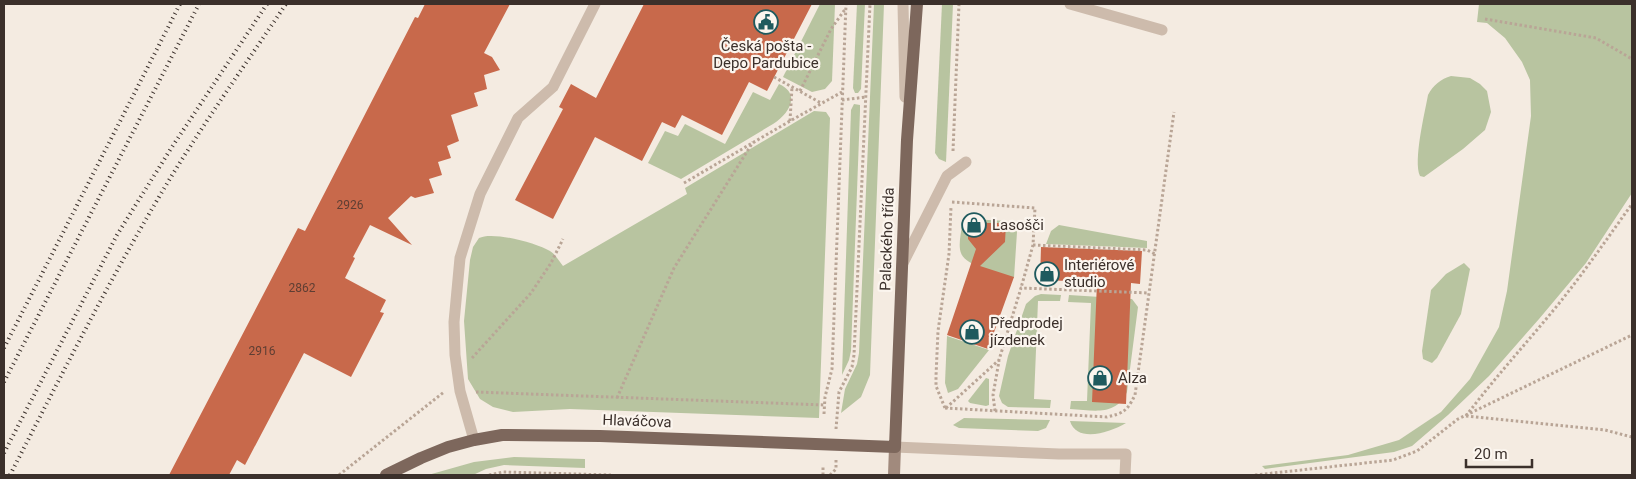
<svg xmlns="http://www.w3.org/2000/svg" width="1636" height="479" viewBox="0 0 1636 479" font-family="Roboto,sans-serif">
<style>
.green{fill:#b8c4a0}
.building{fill:#c8694b}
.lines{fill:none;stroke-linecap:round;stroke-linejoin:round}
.path{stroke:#b9a596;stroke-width:3;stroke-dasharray:2.5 2.5;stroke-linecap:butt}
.lane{stroke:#cdbbac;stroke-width:11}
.secondary{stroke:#a18a7d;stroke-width:12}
.primary{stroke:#7d675c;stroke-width:12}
.rail{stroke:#3b302b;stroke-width:4;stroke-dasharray:1 4;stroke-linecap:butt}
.labels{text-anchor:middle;stroke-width:4.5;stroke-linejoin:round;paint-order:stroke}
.number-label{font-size:12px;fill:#5e3e33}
.poi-label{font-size:15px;fill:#3b302b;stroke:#fbf5ee;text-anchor:start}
.street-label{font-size:15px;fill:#3b302b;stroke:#fbf5ee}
</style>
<rect width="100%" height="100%" fill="#f4ebe1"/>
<g class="green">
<polygon points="820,4 835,4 832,81 825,89 812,92 783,77"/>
<polygon points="857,4 865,4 861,89 858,93 855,93 853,88"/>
<polygon points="874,4 884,4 870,375 861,397 841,413 845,389 857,364 859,353"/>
<polygon points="942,4 953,4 946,162 939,159 935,153"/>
<polygon points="1479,4 1632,4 1632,193 1586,263 1539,319 1489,376 1448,415 1412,446 1394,452 1265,469 1262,466 1348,455 1399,440 1441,412 1470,379 1499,327 1507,291 1531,116 1530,80 1522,62 1505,38 1487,23 1477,22"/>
<path d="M1451,76L1470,78L1480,84L1487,91L1491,112L1485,130L1463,149L1424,177L1420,176C1413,161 1425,112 1428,95C1433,85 1441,79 1451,76Z"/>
<path d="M779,84C802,94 788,115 773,124L681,179L648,163L665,131L678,136L685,124L725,144L753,92L770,100Z"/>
<polygon points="854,104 860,105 860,111 851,351 849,360 842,375 851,110"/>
<path d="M814,111L826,112L830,118L819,418L570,409L513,412L493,407L480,399L468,379L464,321L470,260L473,247L479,238C493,231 536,243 550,251C556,255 559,261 563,266L687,194L685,188Z"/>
<path d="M969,219L1008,221L1014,225L1017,232L1014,278C1001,274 965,266 961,253C958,245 961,234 962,225Z"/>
<polygon points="1059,225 1147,241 1147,248 1046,244 1051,231"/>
<polygon points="1464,263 1470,269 1461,314 1437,358 1432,363 1423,359 1422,351 1431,290 1446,274"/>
<polygon points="1041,294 1061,295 1060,301 1038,301 1034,399 1051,400 1050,408 1008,407 1002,403 999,396 1008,356 1026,304 1035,296"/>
<path d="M1069,295L1132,299L1138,307L1127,392C1115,417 1093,410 1070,409L1071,401H1087L1091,303L1068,302Z"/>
<polygon points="947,336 989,350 958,389 948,393 945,383"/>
<polygon points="986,378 989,379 989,405 986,406 970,403 968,401"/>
<polygon points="964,418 1050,420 1046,428 1038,431 959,428 953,425"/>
<path d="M1070,421L1126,423C1111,432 1077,444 1070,421Z"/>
<polygon points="514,457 585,459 585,468 504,465 486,469 473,475 428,475 474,462"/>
</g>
<g class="building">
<polygon points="425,4 510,4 484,53 492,57 500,70 484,75 487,89 474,93 478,106 451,115 459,141 447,146 451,158 438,162 442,175 429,179 434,193 415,198 411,196 388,218 412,245 370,225 353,257 355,258 345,278 386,300 380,312 384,313 351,377 304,353 245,465 237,460 229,475 169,475 298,228 305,231 415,17 418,18"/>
<polygon points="644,4 812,4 767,91 749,82 722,135 682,115 675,128 662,122 642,161 595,137 553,219 515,200 563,109 559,107 571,84 596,98"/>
<polygon points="975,220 984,220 987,223 1006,223 1005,242 980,266 1014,277 988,349 947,335 976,249 968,239 968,226"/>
<polygon points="1041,247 1142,251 1140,284 1131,283 1126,404 1092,402 1097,282 1040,280"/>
</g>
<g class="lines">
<g class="path">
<polyline points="1485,19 1596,38 1632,59"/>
<polyline points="774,77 821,103"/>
<polyline points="800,91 831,29 846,8"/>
<polyline points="842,100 866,97"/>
<polyline points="790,121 792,87"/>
<polyline points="953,151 959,4"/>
<polyline points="684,183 790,121 842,92"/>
<polyline points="952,202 1035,208 1033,245 1021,288"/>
<polyline points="1033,245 1147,250 1155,254"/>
<polyline points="472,358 531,293 551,263 563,239"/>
<polyline points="476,392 825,405"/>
<polyline points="617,398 674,268 753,142"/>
<path d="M945,408L1107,417C1124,413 1127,411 1135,395L1174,112"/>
<polyline points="945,408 936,386 936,376 938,331 949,254 951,207"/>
<polyline points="946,408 999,360 1021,288 1149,293"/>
<polyline points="995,411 993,395 999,361"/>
<polyline points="824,414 825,397 832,369 846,4"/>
<path d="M1466,416C1493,380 1523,347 1552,312C1581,277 1606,240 1632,204"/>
<polyline points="1466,416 1605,430 1632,437"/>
<polyline points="836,429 839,392 852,367 854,355 870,4"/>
<polyline points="339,475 444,392"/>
<polyline points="489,475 503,472 611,475"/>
<polyline points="823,475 823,467"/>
<polyline points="830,475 836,469 836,460"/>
<polyline points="1255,475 1393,460 1417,451 1458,419 1632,335"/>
</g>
<g class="lane">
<polyline points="903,4 905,97"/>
<polyline points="1070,4 1162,30"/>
<polyline points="902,265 947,176 966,162"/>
<polyline points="474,440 460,391 455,355 454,322 460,258 480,194 518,118 553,87 595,4"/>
<polyline points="895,447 1059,454 1126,454 1125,475"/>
</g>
<polyline class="secondary" points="894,475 895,447"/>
<polyline class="primary" points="386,475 421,458 448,447 474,440 502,435 600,436 895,447 907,140 917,4"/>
<g class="rail">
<polyline points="4,348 180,4"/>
<polyline points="4,382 199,4"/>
<polyline points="4,453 117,235 170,150 267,4"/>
<path d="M10,475C58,382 105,288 159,197C198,131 243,68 286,4"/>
</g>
</g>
<defs>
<g id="civic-ring" transform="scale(1.25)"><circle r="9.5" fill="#fbf5ee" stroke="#1f5a5e" stroke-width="1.5"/><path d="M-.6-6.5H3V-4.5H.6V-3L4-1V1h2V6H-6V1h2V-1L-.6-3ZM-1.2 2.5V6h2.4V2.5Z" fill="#1f5a5e"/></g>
<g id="shop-ring" transform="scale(1.25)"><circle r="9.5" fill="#fbf5ee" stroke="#1f5a5e" stroke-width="1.5"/><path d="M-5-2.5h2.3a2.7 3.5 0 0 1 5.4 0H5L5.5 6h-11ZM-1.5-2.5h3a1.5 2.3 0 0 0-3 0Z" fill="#1f5a5e"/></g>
</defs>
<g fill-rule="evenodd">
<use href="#civic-ring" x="766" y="22"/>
<use href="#shop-ring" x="974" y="225"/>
<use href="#shop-ring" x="1047" y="274"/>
<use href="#shop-ring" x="972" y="332"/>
<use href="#shop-ring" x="1100" y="378"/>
</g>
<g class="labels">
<g class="number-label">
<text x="350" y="209">2926</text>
<text x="302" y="292">2862</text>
<text x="262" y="355">2916</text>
</g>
<g class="poi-label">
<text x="766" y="51" text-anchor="middle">Česká pošta -<tspan x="766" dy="17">Depo Pardubice</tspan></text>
<text x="992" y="230">Lasošči</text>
<text x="1064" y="270">Interiérové<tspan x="1064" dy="17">studio</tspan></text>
<text x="990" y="328">Předprodej<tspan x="990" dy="17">jízdenek</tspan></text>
<text x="1118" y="383">Alza</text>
</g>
<g class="street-label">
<text transform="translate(887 239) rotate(-88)" y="5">Palackého třída</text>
<text transform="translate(637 421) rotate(2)" y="5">Hlaváčova</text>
</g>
</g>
<rect width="1636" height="479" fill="none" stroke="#3b302b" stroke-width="10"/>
<path d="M1466 459v8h66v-8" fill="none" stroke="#3b302b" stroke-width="2.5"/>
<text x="1474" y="459" font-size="15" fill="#3b302b" stroke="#fbf5ee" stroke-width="4" paint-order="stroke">20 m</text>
</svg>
